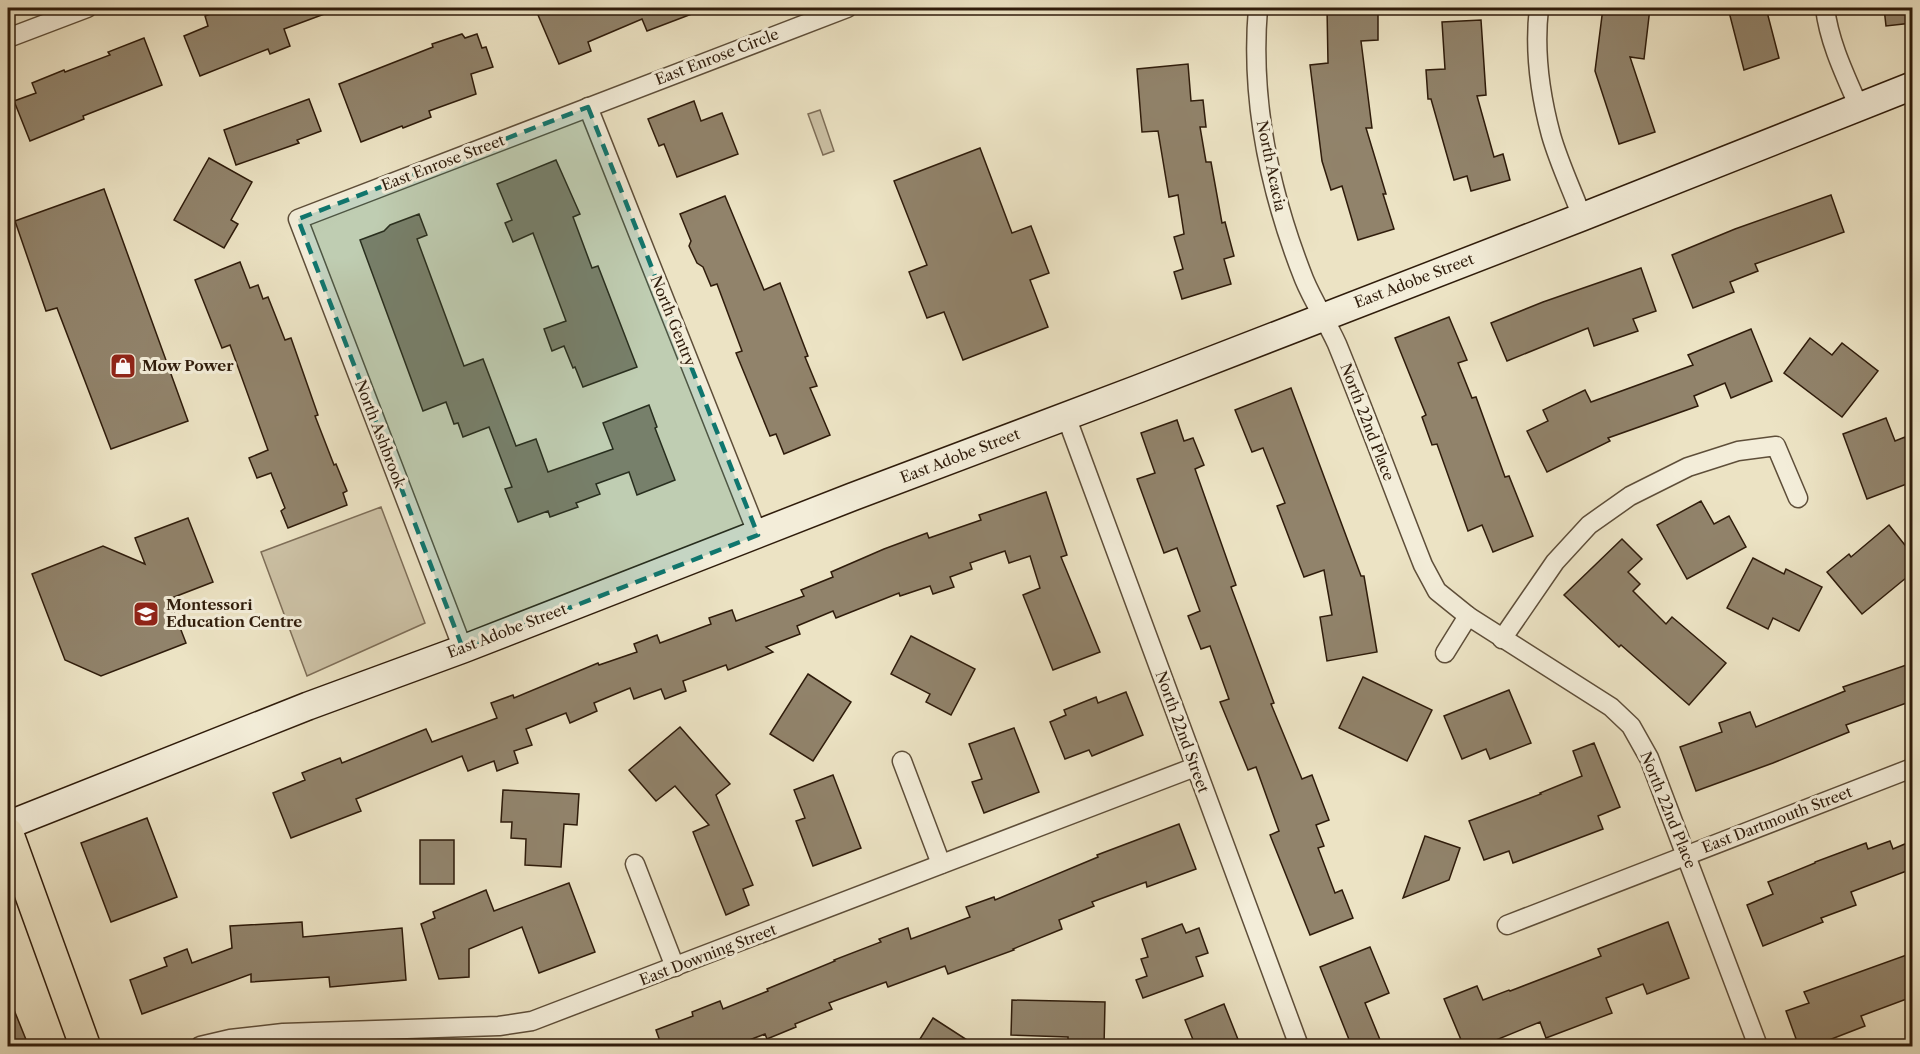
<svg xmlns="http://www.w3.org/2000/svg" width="1920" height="1054" viewBox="0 0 1920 1054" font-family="'Libre Caslon Text',serif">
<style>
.green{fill:#ccc1a5;stroke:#7e6e58;stroke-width:1.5}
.building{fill:#91836b;stroke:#2f1c0b;stroke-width:1.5}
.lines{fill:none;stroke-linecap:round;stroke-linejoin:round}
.street-casing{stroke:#5e4e39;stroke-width:21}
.secondary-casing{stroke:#2f1c0b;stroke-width:30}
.primary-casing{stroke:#2f1c0b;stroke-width:33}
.street{stroke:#f3edd9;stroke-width:18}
.secondary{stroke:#f3edd9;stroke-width:27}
.primary{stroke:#ece3c4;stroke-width:30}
.marked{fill:#0f766e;fill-opacity:0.2;stroke:#0f766e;stroke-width:4.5;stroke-dasharray:12 8;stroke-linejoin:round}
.labels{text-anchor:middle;stroke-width:6;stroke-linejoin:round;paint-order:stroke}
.street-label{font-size:15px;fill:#2f1c0b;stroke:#f3edd9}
.poi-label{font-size:15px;font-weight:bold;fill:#2f1c0b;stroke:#f3edd9;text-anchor:start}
</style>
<rect width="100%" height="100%" fill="#ece3c4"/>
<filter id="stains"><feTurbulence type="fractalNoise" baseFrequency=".00333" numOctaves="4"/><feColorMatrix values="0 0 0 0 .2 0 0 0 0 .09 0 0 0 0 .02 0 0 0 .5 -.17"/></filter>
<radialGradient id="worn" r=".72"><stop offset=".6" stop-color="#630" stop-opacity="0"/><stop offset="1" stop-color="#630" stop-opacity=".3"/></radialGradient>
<g class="green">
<polygon points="820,110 834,151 823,155 808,114"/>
<polygon points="381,507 425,623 307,676 261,552"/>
</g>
<g class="building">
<polygon points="227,8 236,8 239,13 252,8 338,8 338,9 284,29 290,46 270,54 268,49 200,76 184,36 208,26 205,16"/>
<polygon points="535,8 705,8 705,9 647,31 642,19 588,42 591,51 559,64"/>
<polygon points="1327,8 1378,8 1378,40 1361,41 1372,128 1366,128 1386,194 1383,194 1394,229 1358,240 1342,186 1331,190 1322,161 1310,65 1328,63"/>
<polygon points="1603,8 1650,8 1644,59 1630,57 1655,132 1619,144 1595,71"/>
<polygon points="1728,8 1766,8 1779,58 1744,70"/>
<polygon points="1884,8 1912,8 1912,23 1886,26"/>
<polygon points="1481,20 1486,95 1477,96 1494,157 1503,154 1510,180 1471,191 1467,176 1454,180 1431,99 1428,99 1426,70 1445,69 1442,22"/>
<polygon points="462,34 465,38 477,34 482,48 486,47 493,67 471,74 476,94 429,111 431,117 403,128 402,126 361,142 339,84 433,47 432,44"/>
<polygon points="144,38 162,85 83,116 84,119 30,141 14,101 36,93 32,83 64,70 65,72 110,55 108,52"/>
<polygon points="1188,64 1191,101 1203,100 1206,127 1200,127 1206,162 1211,162 1222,223 1225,222 1234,256 1224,259 1231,284 1182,299 1174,272 1183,269 1174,237 1184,234 1178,195 1169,197 1158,131 1142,132 1137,69"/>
<polygon points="309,99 321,131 297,140 299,143 236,165 224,130"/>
<polygon points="694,101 701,121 722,113 738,154 677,177 664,144 659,146 648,119"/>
<polygon points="980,148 1012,233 1031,226 1049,273 1030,280 1048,327 963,360 944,312 927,318 909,272 927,265 894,181"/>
<polygon points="209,158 252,182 231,220 238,224 224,248 174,220"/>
<polygon points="556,160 580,214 573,217 592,268 598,266 637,367 583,387 575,367 573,368 564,346 552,351 544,329 566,321 533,233 513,242 505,223 512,220 497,184"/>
<polygon points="104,189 188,421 111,449 57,308 46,311 15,221"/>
<polygon points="1831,195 1844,232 1755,264 1758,271 1730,282 1734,292 1693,308 1672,255 1735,229"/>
<polygon points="725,196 764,290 780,283 808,356 805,357 817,386 810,388 830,435 784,454 776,434 770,436 736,353 742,351 717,284 711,286 703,267 697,263 689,246 691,241 680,214"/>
<polygon points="419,214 427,235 417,239 464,366 483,359 516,446 536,439 548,472 613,449 603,423 649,405 657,427 655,428 675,480 637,495 629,472 596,484 600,494 576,503 578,507 550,517 548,511 518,522 505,489 512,487 489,427 463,437 458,423 454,424 446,402 423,411 360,240 384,231 390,225"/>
<polygon points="240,262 250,288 258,285 263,299 268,297 285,340 291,338 318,415 315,416 334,465 336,464 347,491 343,493 347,505 288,528 281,511 285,508 271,473 257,478 249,458 268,450 230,345 222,348 195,280"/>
<polygon points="1641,268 1656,311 1633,319 1638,331 1594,346 1588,328 1507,361 1491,323 1543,302"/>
<polygon points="1449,317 1467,360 1458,363 1472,398 1476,397 1505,477 1509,476 1533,536 1493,552 1482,525 1468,531 1437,444 1432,445 1422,417 1426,415 1395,338"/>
<polygon points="1751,329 1772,381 1731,398 1725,383 1694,396 1698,406 1608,438 1610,441 1547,472 1527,431 1548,421 1543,410 1585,390 1591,402 1693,365 1688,355"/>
<polygon points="1810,338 1832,355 1842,343 1878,371 1842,417 1784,373"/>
<polygon points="1291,388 1361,576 1364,576 1377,652 1327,661 1320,617 1332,615 1324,570 1304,577 1277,506 1285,503 1263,448 1252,452 1235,410"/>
<polygon points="1886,418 1895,441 1905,437 1912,458 1912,482 1867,499 1843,434"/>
<polygon points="1177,420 1184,441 1193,438 1204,465 1195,469 1236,585 1231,587 1274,703 1271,704 1302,779 1312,775 1329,820 1316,825 1324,846 1318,848 1335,893 1342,890 1353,918 1310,935 1270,835 1279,831 1256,767 1248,770 1220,702 1229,699 1210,646 1201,649 1188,616 1200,611 1177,548 1164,553 1137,479 1155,473 1141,433"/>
<polygon points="1046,492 1067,555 1061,557 1100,652 1053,670 1023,595 1040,588 1030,556 1009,563 1005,551 970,563 972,569 950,577 954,587 933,594 930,586 900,596 899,593 836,618 833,611 797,626 800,634 766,647 773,652 728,670 726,665 683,681 686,691 665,699 661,689 634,699 630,688 594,703 597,711 570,723 566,713 526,729 532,745 514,751 518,763 497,771 494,761 468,771 462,756 356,799 361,811 291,838 273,793 305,780 302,773 340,758 342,763 426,729 432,742 497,718 491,703 513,695 514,698 598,663 599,665 637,652 634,644 657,635 660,643 711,624 709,618 732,610 736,621 804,596 801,590 833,577 831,572 884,549 927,533 929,538 981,520 979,515"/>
<polygon points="1701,501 1714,524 1729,516 1746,547 1687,579 1657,525"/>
<polygon points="188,518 213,582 169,599 186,643 101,676 65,660 32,574 103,546 145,564 135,538"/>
<polygon points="1889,525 1912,554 1912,573 1862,614 1827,572 1849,554 1851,557"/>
<polygon points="1622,539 1642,559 1628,572 1640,584 1633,591 1666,624 1672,617 1726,663 1689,705 1621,645 1619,647 1564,595"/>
<polygon points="1753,558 1784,574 1786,569 1822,587 1799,631 1773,618 1768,629 1727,608"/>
<polygon points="911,636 975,669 951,715 926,702 930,694 891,674"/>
<polygon points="1912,663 1912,701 1846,725 1849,732 1773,763 1696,791 1680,747 1722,732 1719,723 1750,712 1756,727 1845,691 1843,687"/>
<polygon points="808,674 851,702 813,761 770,734"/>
<polygon points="1363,677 1432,710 1407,761 1339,728"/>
<polygon points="1509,690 1531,743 1490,759 1486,749 1462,759 1444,716"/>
<polygon points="1126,692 1143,735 1092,756 1089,750 1065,759 1050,722 1066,715 1064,710 1096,697 1098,703"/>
<polygon points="680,727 730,784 716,795 753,885 743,889 749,905 726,915 693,832 709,825 675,786 656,801 629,770"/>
<polygon points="1014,728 1039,792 984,813 972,782 982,779 969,744"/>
<polygon points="1594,743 1620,807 1598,816 1603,829 1513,863 1509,851 1484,860 1469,821 1541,794 1540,793 1582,776 1573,751"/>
<polygon points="833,775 861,848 813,866 796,821 805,818 794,790"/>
<polygon points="503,790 579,794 577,825 564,824 561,867 525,865 526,839 511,838 512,822 501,822"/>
<polygon points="147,818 177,897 111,922 81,843"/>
<polygon points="1179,824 1196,869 1147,887 1146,882 1092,902 1094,906 1059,920 1062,929 1013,949 1014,950 948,974 945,966 888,987 886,982 829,1003 832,1009 795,1024 796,1027 767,1039 765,1034 731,1047 662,1047 656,1030 693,1016 692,1012 720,1001 723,1009 768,991 767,989 835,961 834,960 881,942 879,939 908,928 911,939 970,917 966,907 994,897 995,900 1098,857 1097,855"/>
<polygon points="1425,836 1460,848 1449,880 1403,898"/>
<rect x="420" y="840" width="34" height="44"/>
<polygon points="1890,841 1893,849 1912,841 1912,869 1851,892 1856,905 1821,918 1823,922 1763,946 1747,905 1773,894 1768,882 1815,863 1815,862 1866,843 1868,849"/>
<polygon points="569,883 595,952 539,973 522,927 469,949 469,977 439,979 421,924 435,918 433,912 486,890 494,911"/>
<polygon points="302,922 303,937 402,928 406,980 330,987 329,977 251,982 251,974 142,1014 130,980 167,966 164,958 187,949 192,963 232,948 230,926"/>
<polygon points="1668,922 1689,978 1647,994 1643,984 1606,998 1612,1013 1546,1038 1540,1022 1479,1047 1464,1047 1444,999 1477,986 1483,1000 1509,990 1510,991 1601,956 1598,949"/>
<polygon points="1182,924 1186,933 1199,928 1208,953 1196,957 1203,976 1143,998 1136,980 1147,976 1141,959 1148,957 1142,939"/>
<polygon points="1370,947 1389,993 1365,1003 1383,1047 1352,1047 1320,967"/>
<polygon points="1912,953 1912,997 1861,1016 1865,1026 1811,1047 1799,1047 1786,1011 1809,1003 1804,992"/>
<polygon points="8,995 29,1047 8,1047"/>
<polygon points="1012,1000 1105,1002 1104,1047 1068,1046 1068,1037 1011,1035"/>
<polygon points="1224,1004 1241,1047 1196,1047 1185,1020"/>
<polygon points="933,1018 978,1047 915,1047"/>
</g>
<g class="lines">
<g class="street-casing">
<g id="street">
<path d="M1258,8C1250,101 1270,193 1304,279C1313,301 1327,322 1337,344C1367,417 1394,492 1423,565L1437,591L1468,616L1611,707L1631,726L1649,758L1758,1046"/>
<path d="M1539,8C1534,50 1540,94 1551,135C1559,163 1572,190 1582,217"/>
<path d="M1825,8C1829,42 1845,75 1859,107"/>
<polyline points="8,38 87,8"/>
<polyline points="588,107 758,535"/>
<polyline points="1066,416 1299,1046"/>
<polyline points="1502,639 1555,562 1589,525 1630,496 1688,467 1738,451 1776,446 1798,498"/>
<polyline points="463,649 298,219 847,8"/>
<polyline points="1445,653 1468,616"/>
<polyline points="902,761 941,864"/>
<polyline points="635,864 675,967"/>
<polyline points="1507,925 1912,768"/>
<polyline points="200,1046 230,1039 283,1033 499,1026 532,1021 1195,767"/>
</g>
</g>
<g class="secondary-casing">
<polyline id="secondary" points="8,825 308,706 463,649 852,497 1138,389 1582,217 1912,86"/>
</g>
<g class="primary-casing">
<polyline id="primary" points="8,833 85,1046"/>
</g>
<use href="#street" class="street"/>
<use href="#secondary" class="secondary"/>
<use href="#primary" class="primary"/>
</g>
<path class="marked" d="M588,107L758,535L463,649L298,219Z"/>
<defs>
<g id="shop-square" transform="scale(1.35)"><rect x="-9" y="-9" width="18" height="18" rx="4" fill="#8f2418" stroke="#f3edd9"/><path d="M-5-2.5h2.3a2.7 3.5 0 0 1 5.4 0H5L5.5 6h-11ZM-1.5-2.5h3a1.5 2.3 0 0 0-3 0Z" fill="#fff"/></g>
<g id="school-square" transform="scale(1.35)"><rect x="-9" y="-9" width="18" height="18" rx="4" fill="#8f2418" stroke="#f3edd9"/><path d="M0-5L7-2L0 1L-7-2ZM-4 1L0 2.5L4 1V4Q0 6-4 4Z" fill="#fff"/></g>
</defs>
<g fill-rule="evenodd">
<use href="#shop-square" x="123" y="366"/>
<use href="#school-square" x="146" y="614"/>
</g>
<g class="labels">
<g class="street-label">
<text transform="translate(717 57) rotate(-21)" y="5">East Enrose Circle</text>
<text transform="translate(443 163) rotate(-21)" y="5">East Enrose Street</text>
<text transform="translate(1271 166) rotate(78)" y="5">North Acacia</text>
<text transform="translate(1414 281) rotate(-21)" y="5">East Adobe Street</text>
<text transform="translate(673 321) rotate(68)" y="5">North Gentry</text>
<text transform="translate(1367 422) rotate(69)" y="5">North 22nd Place</text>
<text transform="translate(380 434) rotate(69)" y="5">North Ashbrook</text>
<text transform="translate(960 456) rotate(-21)" y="5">East Adobe Street</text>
<text transform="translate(507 631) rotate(-21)" y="5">East Adobe Street</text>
<text transform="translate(1182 732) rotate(70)" y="5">North 22nd Street</text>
<text transform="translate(1668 810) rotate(68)" y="5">North 22nd Place</text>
<text transform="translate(1777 820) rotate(-21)" y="5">East Dartmouth Street</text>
<text transform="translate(708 955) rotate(-21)" y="5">East Downing Street</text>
</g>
<g class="poi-label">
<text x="142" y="371">Mow Power</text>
<text x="166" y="610">Montessori<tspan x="166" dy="17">Education Centre</tspan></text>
</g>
</g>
<rect width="1920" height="1054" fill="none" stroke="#ece3c4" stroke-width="30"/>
<rect x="9" y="9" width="1902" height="1036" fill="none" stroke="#2f1c0b" stroke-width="3"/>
<rect x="15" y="15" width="1890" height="1024" fill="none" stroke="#2f1c0b" stroke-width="1.5"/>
<rect width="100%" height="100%" filter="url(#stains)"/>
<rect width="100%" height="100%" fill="url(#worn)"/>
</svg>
